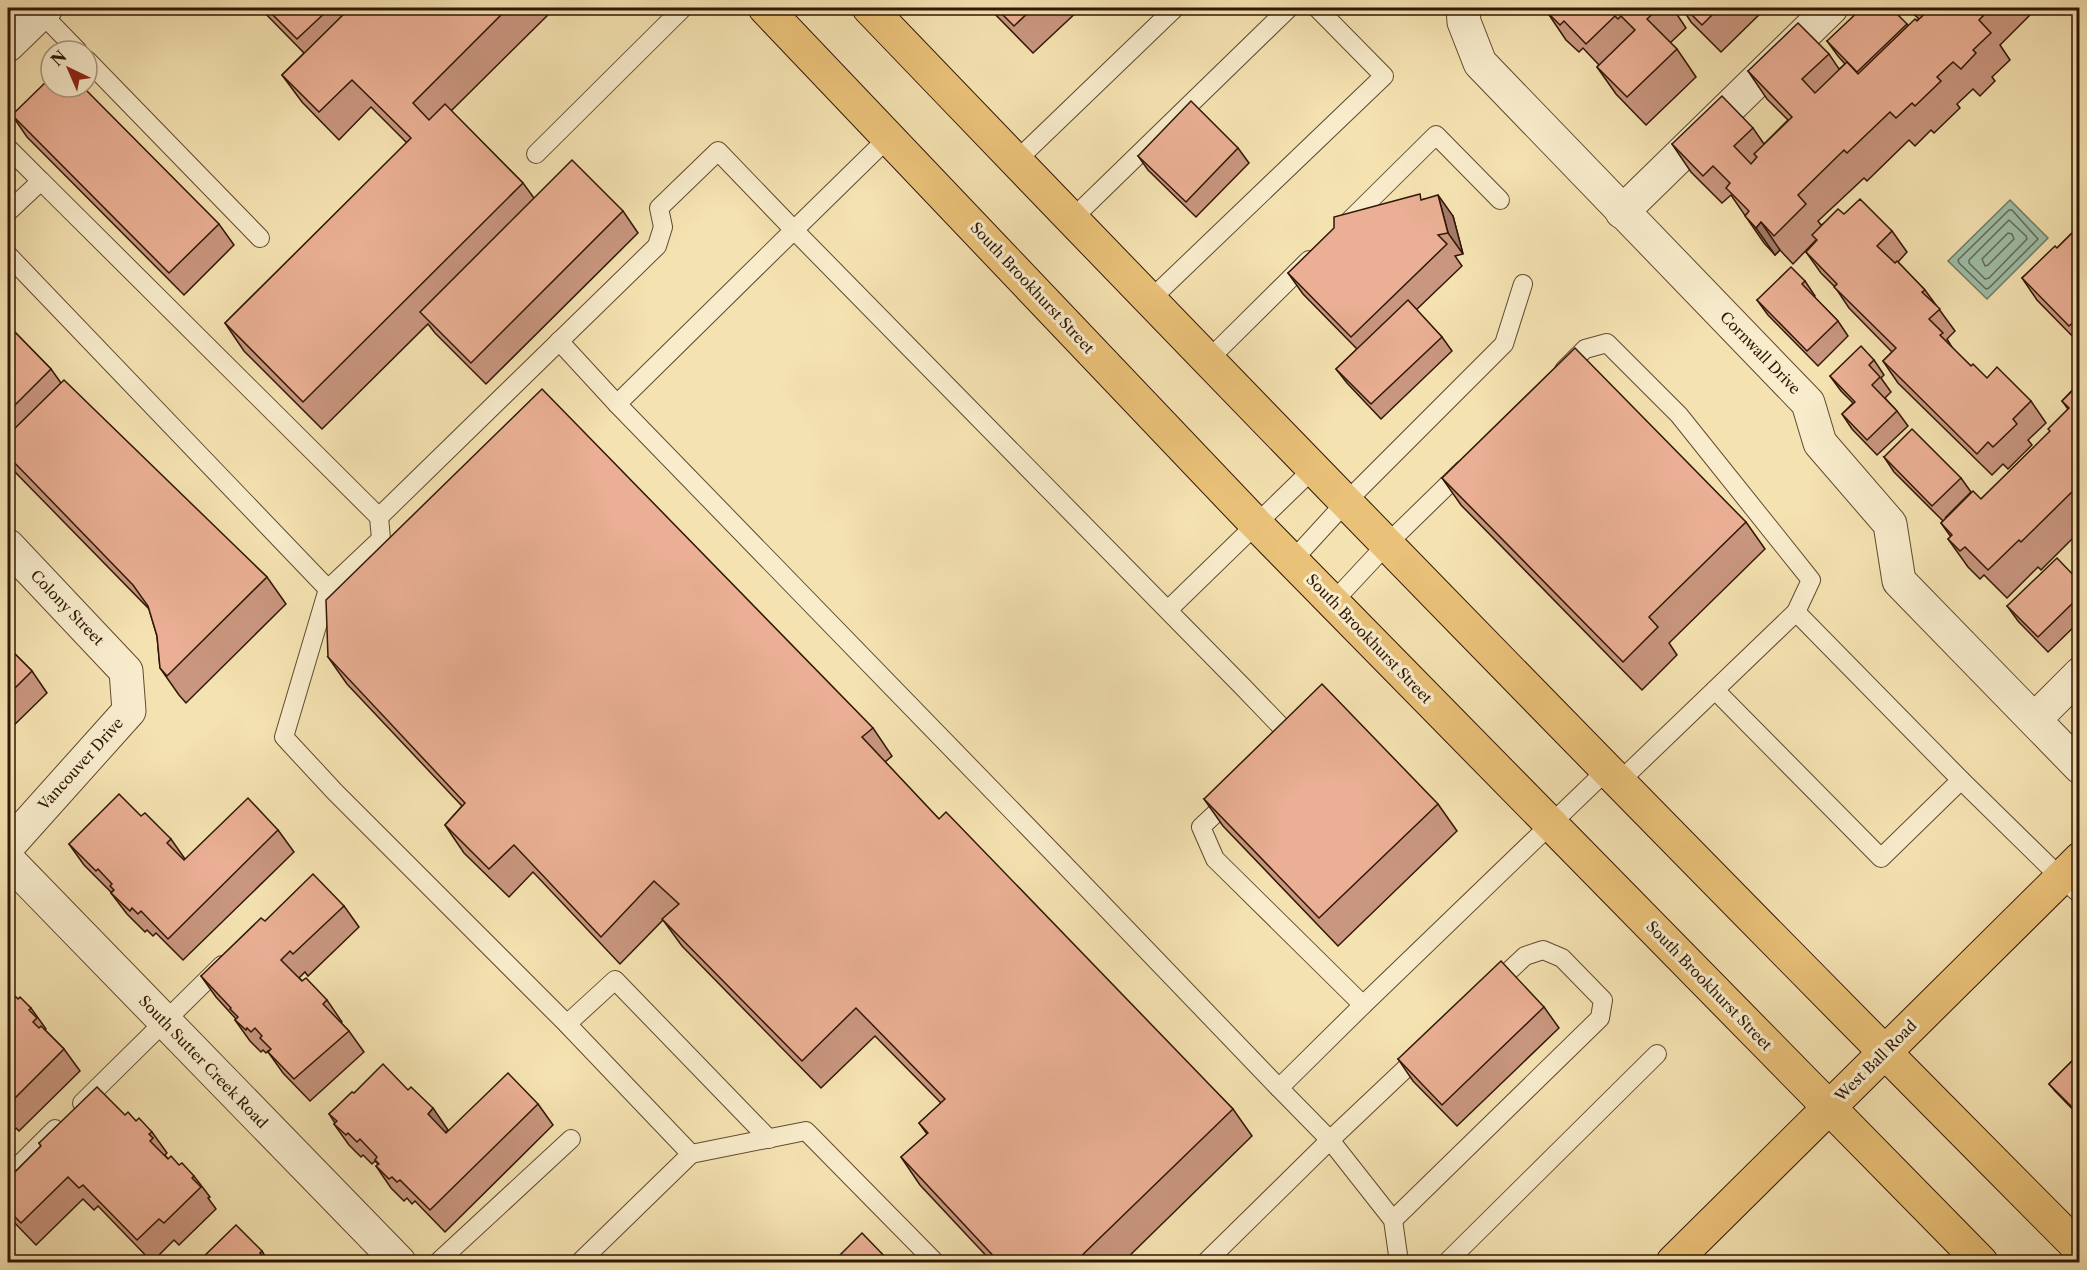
<svg xmlns="http://www.w3.org/2000/svg" width="2087" height="1270" viewBox="0 0 2087 1270" font-family="'Libre Caslon Text',serif">
<style>
.water{fill:#9dbea8;stroke:#717b67;stroke-width:1.5}
.lines{fill:none;stroke-linecap:round;stroke-linejoin:round}
.shore{stroke:#666a56;stroke-width:1.5}
.service-casing{stroke:#614a30;stroke-width:20}
.minor-casing{stroke:#614a30;stroke-width:35}
.primary-casing{stroke:#301705;stroke-width:35}
.service{stroke:#f8eccc;stroke-width:18}
.minor{stroke:#f8eccc;stroke-width:33}
.primary{stroke:#eac178;stroke-width:33}
.wall{fill:#c9967f;stroke:#301705;stroke-width:1.5}
.shaded-wall{fill:#a47a68;stroke:#301705;stroke-width:1.5}
.building{fill:#eaaf94;stroke:#301705;stroke-width:1.5}
.labels{text-anchor:middle;stroke-width:6;stroke-linejoin:round;paint-order:stroke}
.street-label{font-size:15px;fill:#301705;stroke:#f8eccc}
</style>
<rect width="100%" height="100%" fill="#f5e2b1"/>
<filter id="stains"><feTurbulence type="fractalNoise" baseFrequency=".00333" numOctaves="4"/><feColorMatrix values="0 0 0 0 .2 0 0 0 0 .09 0 0 0 0 .02 0 0 0 .5 -.17"/></filter>
<radialGradient id="worn" r=".72"><stop offset=".6" stop-color="#630" stop-opacity="0"/><stop offset="1" stop-color="#630" stop-opacity=".3"/></radialGradient>
<polygon class="water" points="2010,200 2048,238 1987,299 1948,261"/>
<g class="lines">
<g class="shore">
<polygon points="2009,210 2012,210 2038,239 1989,288 1986,289 1959,263 1958,260"/>
<polygon points="2009,220 2026,236 2027,239 1989,278 1985,279 1969,263 1969,260"/>
<polygon points="2008,233 2012,234 2014,239 1988,265 1985,266 1982,259"/>
</g>
<g class="service-casing">
<g id="service">
<polyline points="41,13 78,51"/>
<polyline points="87,60 260,238"/>
<polyline points="8,148 41,181 8,212"/>
<polyline points="536,154 683,8"/>
<polyline points="1016,161 1175,8"/>
<polyline points="41,181 379,517 381,539 328,589"/>
<polyline points="1072,219 1289,8"/>
<polyline points="1344,226 1436,135 1500,200"/>
<polyline points="8,255 328,589 284,737 335,792 567,1024 691,1154 580,1262"/>
<polyline points="1150,300 1384,76 1317,8"/>
<polyline points="559,341 617,404"/>
<polyline points="1208,360 1309,260"/>
<polyline points="1564,370 1585,349 1607,343 1679,415 1811,580 1796,612"/>
<polyline points="379,517 657,246 663,227 659,208 718,151 794,230 889,137"/>
<polyline points="1292,561 1346,502 1504,344 1523,284"/>
<polyline points="1333,602 1387,544 1464,469"/>
<polyline points="1168,610 1314,468"/>
<polyline points="1715,690 1881,858 1961,780"/>
<polyline points="1291,741 1293,739 1242,686 794,230 617,404 1060,860 1279,1088 1363,1005"/>
<polyline points="1620,781 1796,612 1961,780 2061,878 2080,894"/>
<polyline points="1232,798 1201,827 1215,859 1363,1005 1608,769"/>
<polyline points="567,1024 615,980 769,1139"/>
<polyline points="1279,1088 1330,1140 1393,1220 1399,1262"/>
<polyline points="82,1103 222,965"/>
<polyline points="691,1154 806,1131 935,1262"/>
<polyline points="8,1176 55,1129"/>
<polyline points="1393,1220 1600,1018 1603,1000 1562,958 1543,950 1525,956 1492,987"/>
<polyline points="438,1262 571,1139"/>
<polyline points="1206,1262 1330,1140 1422,1053"/>
<polyline points="1447,1262 1657,1054"/>
</g>
</g>
<g class="minor-casing">
<g id="minor">
<polyline points="1463,8 1464,22 1480,63 1808,403 1820,443 1890,524 1899,581 2080,767"/>
<polyline points="8,45 46,8"/>
<polyline points="1622,212 1831,8"/>
<polyline points="8,546 126,671 129,711 8,846"/>
<polyline points="2035,719 2080,674"/>
<polyline points="8,860 399,1262"/>
</g>
</g>
<g class="primary-casing">
<g id="primary">
<polyline points="765,8 1256,524 1981,1262"/>
<path d="M869,8C1269,425 1672,839 2080,1249"/>
<polyline points="1673,1262 2080,859"/>
</g>
</g>
<use href="#service" class="service"/>
<use href="#minor" class="minor"/>
<use href="#primary" class="primary"/>
</g>
<g class="wall">
<polygon points="260,8 555,8 451,111 523,183 534,198 623,211 638,233 486,384 435,333 428,324 322,429 244,351 225,323 407,143 371,107 339,140 302,102 282,75 304,53"/>
<polygon points="989,8 1081,8 1033,53"/>
<polygon points="1548,8 1676,8 1674,10 1686,28 1670,43 1677,49 1696,77 1646,125 1616,94 1597,67 1599,65 1583,48 1579,52 1566,40 1547,12 1550,10"/>
<polygon points="1682,8 1766,8 1721,52 1691,22"/>
<polygon points="1907,8 2024,8 2030,15 2000,45 2010,60 1992,77 1995,81 1980,96 1973,89 1957,104 1960,108 1934,133 1931,130 1915,146 1909,140 1867,181 1864,178 1818,221 1821,225 1844,214 1892,231 1907,252 1898,262 1925,290 1955,331 1947,339 1953,349 1971,366 1987,378 2031,401 2046,423 2028,440 2032,445 2008,469 2003,464 1992,475 1898,383 1883,361 1892,352 1849,308 1835,287 1821,273 1806,252 1816,240 1793,264 1780,250 1775,255 1764,243 1731,195 1722,203 1691,172 1672,144 1753,128 1764,144 1788,120 1767,99 1748,71 1829,54 1839,69 1845,64 1838,56 1827,41 1907,24 1908,26 1919,19"/>
<polygon points="12,115 219,224 234,245 184,295 27,137"/>
<polygon points="1238,148 1249,163 1196,217 1148,170 1138,156"/>
<polygon points="1424,199 1453,216 1463,254 1455,256 1462,266 1416,310 1442,337 1452,351 1381,419 1347,383 1336,369 1357,349 1303,294 1288,273"/>
<polygon points="2079,226 2079,343 2037,300 2022,278 2057,248"/>
<polygon points="1805,281 1815,296 1814,297 1838,321 1848,336 1818,366 1768,315 1757,300"/>
<polygon points="8,325 51,369 61,383 267,577 286,604 186,703 179,695 160,668 157,636 149,609 16,473 8,461"/>
<polygon points="1874,360 1884,375 1881,378 1891,392 1885,398 1897,411 1908,426 1877,455 1852,429 1842,414 1853,403 1841,391 1830,376"/>
<polygon points="2079,378 2079,532 2041,570 2038,567 2007,598 1984,575 1980,579 1968,567 1948,539 1951,537 1941,523 1943,521 1894,472 1884,457 1961,478 1971,492 1945,518 1981,499 2050,432 2068,409 2062,401 2078,384 2076,381"/>
<polygon points="1442,478 1746,522 1765,549 1669,643 1677,655 1642,690 1461,505"/>
<polygon points="2079,581 2079,622 2048,652 2018,621 2007,606"/>
<polygon points="8,647 32,671 47,693 8,731"/>
<polygon points="328,657 873,728 892,756 885,762 939,819 1233,1109 1252,1136 1122,1263 993,1263 920,1185 901,1157 927,1134 919,1123 941,1103 875,1036 821,1088 682,946 663,920 620,964 533,872 509,897 464,853 445,825 462,806 347,684"/>
<polygon points="1204,799 1438,804 1457,831 1338,946 1223,826"/>
<polygon points="141,816 171,839 185,859 278,830 294,852 183,960 156,933 153,936 147,930 145,932 127,914 111,893 113,891 111,892 84,865 69,844"/>
<polygon points="344,906 359,927 308,976 305,972 299,978 327,1000 342,1022 341,1023 349,1031 364,1052 310,1101 283,1073 268,1052 269,1050 266,1053 263,1050 261,1052 250,1041 235,1020 236,1019 216,997 201,976"/>
<polygon points="8,991 12,997 18,999 31,1008 46,1029 45,1030 64,1049 80,1071 19,1131 16,1128 8,1137"/>
<polygon points="1544,1007 1559,1028 1457,1126 1413,1081 1398,1059"/>
<polygon points="2079,1054 2079,1116 2055,1091 2049,1084"/>
<polygon points="354,1093 448,1130 445,1132 446,1133 538,1104 553,1125 445,1232 415,1201 412,1204 407,1198 404,1201 391,1188 376,1166 378,1164 375,1161 372,1164 363,1155 361,1157 349,1145 334,1124 335,1123 329,1114"/>
<polygon points="125,1115 136,1121 152,1132 167,1153 165,1155 168,1159 194,1176 210,1197 208,1198 216,1209 179,1245 174,1240 152,1262 98,1206 94,1210 83,1199 36,1245 8,1216 8,1179 41,1146 39,1143"/>
<polygon points="262,1251 269,1263 197,1263"/>
</g>
<g class="shaded-wall">
<polygon points="1438,195 1453,216 1463,254 1448,233"/>
<polygon points="1761,222 1780,250 1775,255 1756,228"/>
<polygon points="433,1108 448,1130 443,1135 428,1114"/>
</g>
<g class="building">
<polygon points="266,8 330,8 297,39"/>
<polygon points="350,8 508,8 413,103 429,120 445,104 523,183 303,402 225,323 411,138 352,80 319,112 282,75"/>
<polygon points="996,8 1033,8 1014,26"/>
<polygon points="1551,8 1659,8 1647,19 1677,49 1627,97 1597,67 1635,30 1621,16 1618,19 1615,16 1586,44 1564,21 1560,25 1547,12"/>
<polygon points="1685,8 1719,8 1702,25"/>
<polygon points="1862,8 1891,8 1907,24 1857,72 1827,41"/>
<polygon points="1931,8 1991,8 1979,20 1991,33 1973,50 1976,53 1961,69 1953,62 1937,77 1941,81 1915,106 1912,103 1896,118 1890,112 1847,153 1844,150 1798,195 1806,204 1774,236 1761,222 1756,228 1745,216 1749,211 1726,188 1730,183 1713,166 1703,176 1672,144 1722,96 1753,128 1734,146 1751,164 1757,157 1754,154 1792,117 1748,71 1798,23 1829,54 1802,79 1815,93 1847,62 1858,74 1915,19 1917,21"/>
<polygon points="51,77 51,87 83,87 219,224 169,273 12,115"/>
<polygon points="1191,101 1238,148 1186,202 1138,156"/>
<polygon points="572,160 623,211 471,363 420,312"/>
<polygon points="1420,194 1421,200 1438,195 1448,233 1438,235 1447,244 1351,337 1288,273 1334,228 1334,217"/>
<polygon points="1860,199 1892,231 1877,246 1895,263 1897,261 1925,290 1922,292 1940,309 1929,319 1943,333 1940,335 1971,366 1973,364 1987,378 1997,367 2031,401 2013,419 2017,424 1993,447 1988,442 1977,454 1883,361 1896,348 1834,287 1837,284 1806,252 1817,240 1812,235 1838,209 1844,214"/>
<polygon points="2079,226 2079,317 2069,326 2022,278 2055,246 2057,248"/>
<polygon points="1791,267 1805,281 1802,284 1838,321 1807,351 1757,300"/>
<polygon points="1408,300 1442,337 1371,404 1336,369"/>
<polygon points="8,325 51,369 8,412"/>
<polygon points="1861,346 1874,360 1869,365 1880,377 1872,385 1897,411 1867,440 1842,414 1855,402 1830,376"/>
<polygon points="1575,348 1746,522 1649,617 1658,627 1623,662 1442,478"/>
<polygon points="2079,378 2079,485 2021,542 2019,540 1988,570 1965,547 1960,551 1948,539 1952,535 1941,523 1973,491 1981,499 2050,431 2048,429 2069,408 2062,401 2079,384 2076,381"/>
<polygon points="64,380 267,577 167,676 160,668 157,636 148,606 133,585 8,456 8,435"/>
<polygon points="542,389 873,728 862,737 939,819 946,812 1233,1109 1074,1263 1000,1263 901,1157 928,1133 919,1123 945,1099 856,1008 802,1061 662,919 679,904 654,881 601,937 514,845 489,869 445,825 465,803 328,657 326,600"/>
<polygon points="1912,429 1961,478 1932,506 1884,457"/>
<polygon points="2057,558 2079,581 2079,597 2038,637 2007,606"/>
<polygon points="8,647 32,671 8,695"/>
<polygon points="1322,684 1438,804 1319,918 1204,799"/>
<polygon points="119,794 141,816 145,813 171,839 167,843 184,860 248,798 278,830 168,939 141,911 138,914 132,908 130,911 111,893 114,890 110,886 112,884 98,869 96,871 69,844"/>
<polygon points="313,874 344,906 293,954 290,951 281,960 302,981 306,978 327,1000 323,1004 349,1031 294,1079 268,1052 271,1049 260,1038 262,1036 255,1028 251,1032 247,1028 246,1030 235,1020 238,1017 230,1009 231,1008 201,976 261,918 265,921"/>
<polygon points="1501,961 1544,1007 1442,1105 1398,1059"/>
<polygon points="14,995 18,999 20,997 31,1008 29,1010 37,1018 33,1022 39,1028 41,1026 64,1049 8,1105 8,996 11,999"/>
<polygon points="2079,1054 2079,1114 2049,1084"/>
<polygon points="383,1064 408,1090 411,1087 433,1108 428,1114 446,1133 508,1073 538,1104 430,1210 400,1180 397,1182 392,1177 389,1179 376,1166 379,1164 375,1160 377,1157 360,1139 357,1142 348,1133 346,1135 334,1124 337,1121 329,1114 352,1092 354,1093"/>
<polygon points="97,1087 125,1115 128,1112 136,1121 139,1118 152,1132 149,1134 153,1138 150,1141 168,1159 171,1156 179,1165 182,1163 194,1176 192,1178 201,1187 164,1223 159,1219 137,1240 83,1185 79,1188 68,1177 21,1223 8,1210 8,1179 41,1146 39,1143"/>
<polygon points="236,1225 262,1251 260,1253 269,1263 197,1263"/>
<polygon points="862,1233 891,1263 832,1263"/>
</g>
<g class="labels">
<g class="street-label">
<text transform="translate(1032 288) rotate(47)" y="5">South Brookhurst Street</text>
<text transform="translate(1760 353) rotate(46)" y="5">Cornwall Drive</text>
<text transform="translate(67 608) rotate(46)" y="5">Colony Street</text>
<text transform="translate(1369 639) rotate(46)" y="5">South Brookhurst Street</text>
<text transform="translate(81 764) rotate(-48)" y="5">Vancouver Drive</text>
<text transform="translate(1709 986) rotate(46)" y="5">South Brookhurst Street</text>
<text transform="translate(1876 1061) rotate(-45)" y="5">West Ball Road</text>
<text transform="translate(203 1062) rotate(46)" y="5">South Sutter Creek Road</text>
</g>
</g>
<rect width="2087" height="1270" fill="none" stroke="#f5e2b1" stroke-width="30"/>
<rect x="9" y="9" width="2069" height="1252" fill="none" stroke="#301705" stroke-width="3"/>
<rect x="15" y="15" width="2057" height="1240" fill="none" stroke="#301705" stroke-width="1.5"/>
<g transform="translate(69 69) rotate(316)"><circle r="28" fill="#f8eccc" stroke="#a8977c" stroke-width="1.5"/>
<path d="M0-4.5L10 22L0 15L-10 22Z" fill="#8f2418"/>
<text y="-9" font-size="16" font-weight="bold" text-anchor="middle" fill="#301705">N</text>
</g>
<rect width="100%" height="100%" filter="url(#stains)"/>
<rect width="100%" height="100%" fill="url(#worn)"/>
</svg>
